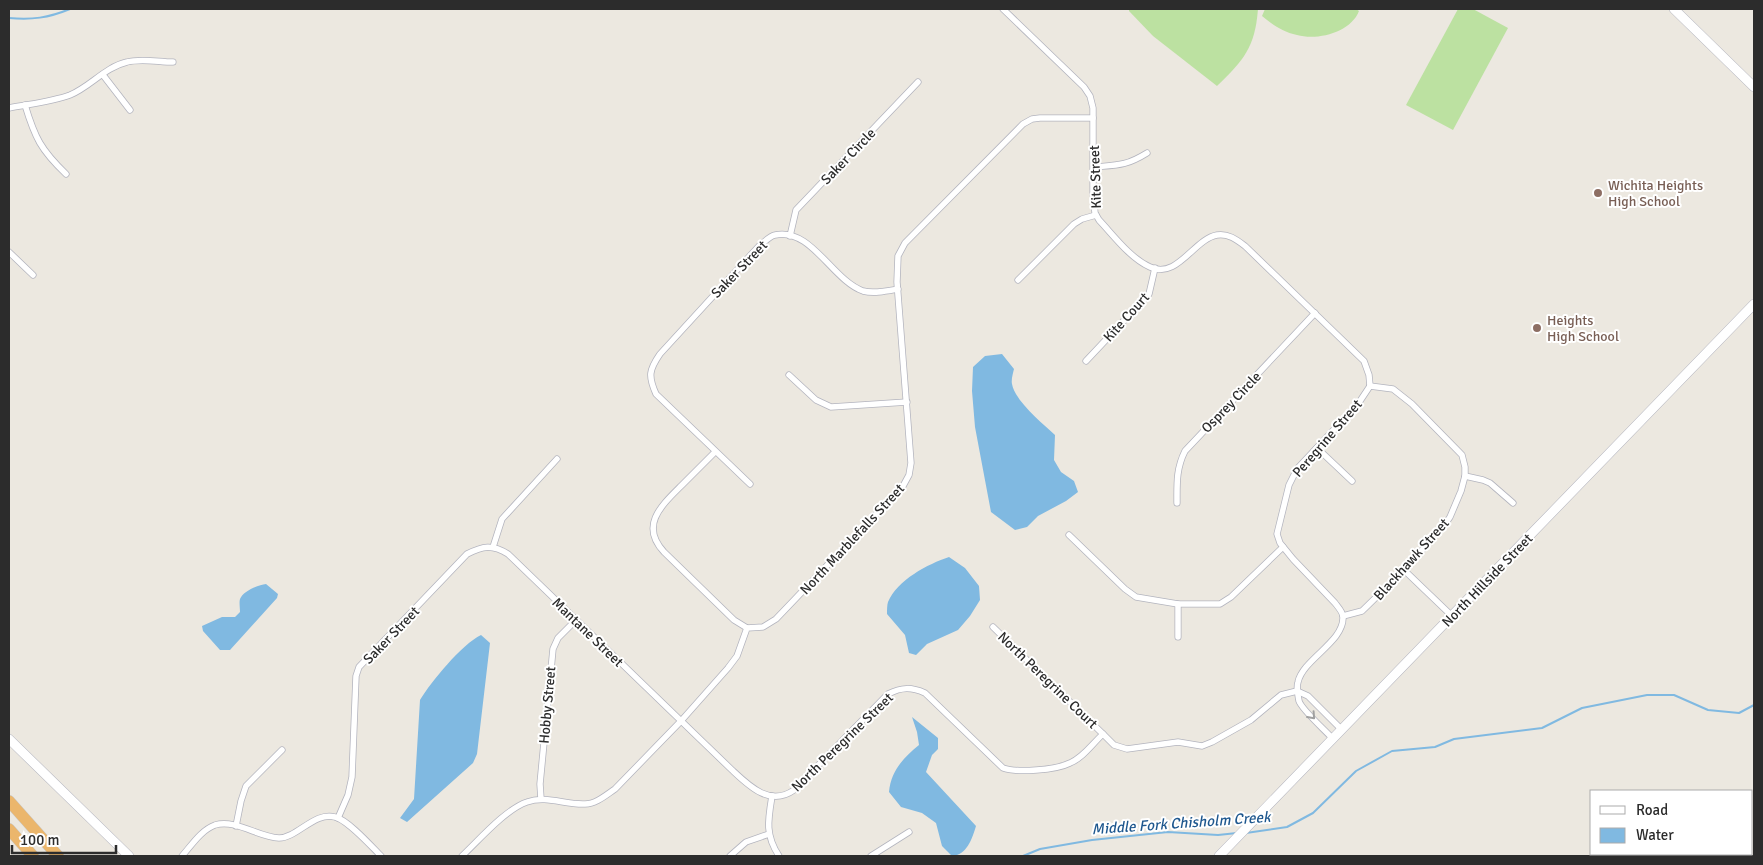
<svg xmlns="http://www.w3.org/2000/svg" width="1763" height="865" viewBox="0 0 1763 865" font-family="Signika,sans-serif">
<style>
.pitch{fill:#bce1a1}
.water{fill:#80b9e1}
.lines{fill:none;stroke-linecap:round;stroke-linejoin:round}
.stream{stroke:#80b9e1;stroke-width:2}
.street-casing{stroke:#b3b4be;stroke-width:7}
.secondary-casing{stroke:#b3b4be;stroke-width:10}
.highway-casing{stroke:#c8c8c8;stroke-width:12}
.street{stroke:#fff;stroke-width:5.5}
.secondary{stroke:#fff;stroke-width:9}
.highway{stroke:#ebb66c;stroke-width:11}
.oneway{stroke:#a0a0a0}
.education-dot{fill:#8d6e63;stroke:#fff;stroke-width:2}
.labels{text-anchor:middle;stroke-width:4;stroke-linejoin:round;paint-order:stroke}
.street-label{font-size:14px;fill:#2c2c2c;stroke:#fff}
.education-label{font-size:14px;fill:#785e54;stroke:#fff;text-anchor:start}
.water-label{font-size:15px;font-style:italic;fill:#1e578e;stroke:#fff}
</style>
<rect width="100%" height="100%" fill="#ece8e0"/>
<g class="pitch">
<path d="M1129,9H1258C1255,47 1244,60 1217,86L1153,36L1129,11Z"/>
<path d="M1265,9H1356L1359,11C1351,32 1318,41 1297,35C1283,32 1273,25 1262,16Z"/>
<polygon points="1458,9 1473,9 1508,28 1453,130 1406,105"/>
</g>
<g class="water">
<path d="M1002,354L1014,369C1013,373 1011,380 1012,384C1015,401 1042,423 1055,435L1054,460L1061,472L1074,481L1078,492L1066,501L1038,516L1027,527L1015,530L991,512L975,427L972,391L973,367L985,356Z"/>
<path d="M949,557L965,568L979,586L980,600L970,616L958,630L927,644L916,655L909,653L905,635L887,614C887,610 887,605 888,602C897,580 928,564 949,557Z"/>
<path d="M266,584L278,594L277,598L230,650H220L203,631L202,626L222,617H235L240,612C240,608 239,602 240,599C243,591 258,585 266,584Z"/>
<path d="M481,635L490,643L477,754L473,763L407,822L400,818L414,799L420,700C431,682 462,644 481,635Z"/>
<path d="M912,717L938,738V749L932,755L926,772L976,826C972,839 967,855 952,856L942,846L936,823L922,813L901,807L889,792C891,771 903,758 919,745L917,732Z"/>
</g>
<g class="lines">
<g class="stream">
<path d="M9,18C32,20 48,18 70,9"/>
<polyline points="1246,833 1287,827 1313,813 1356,771 1392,751 1435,747 1454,739 1542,728 1582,708 1647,695 1674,695 1708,710 1739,713 1754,705"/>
<polyline points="1023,856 1040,849 1092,840 1168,832 1218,835 1237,833"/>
</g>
<g class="street-casing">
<g id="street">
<path d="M1003,9L1084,87L1090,96L1093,108V193L1095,213L1099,220C1114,236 1130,258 1150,267C1177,280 1194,239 1217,235C1228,233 1237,240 1245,246L1364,361L1369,375L1370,386"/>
<polyline points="103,75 130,110"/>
<path d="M25,105C35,138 41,150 66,174"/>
<path d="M9,108C29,104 51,102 70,95C90,87 105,67 127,62C141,58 159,62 173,62"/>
<path d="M1094,167C1118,165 1126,166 1147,153"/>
<polyline points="790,236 796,210 918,82"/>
<polyline points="9,252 33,275"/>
<polyline points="1018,280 1074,224 1082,219 1096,215"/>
<polyline points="1086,361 1149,294 1155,268"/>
<polyline points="789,375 816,400 831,407 907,402"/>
<polyline points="1317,448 1352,481"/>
<path d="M715,452C704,463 693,474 682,485C662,505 639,525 664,552L734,620L747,628"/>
<polyline points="1465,476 1483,480 1490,483 1513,503"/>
<path d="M750,484L656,394C648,376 649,370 660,354L759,246C764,243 769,236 775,235C811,227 832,280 863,291C874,294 887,291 898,289"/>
<path d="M1177,503C1177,484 1176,469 1185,451L1315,313"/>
<polyline points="1069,535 1125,589 1136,597 1178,604 1220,604 1231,597 1283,547"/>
<polyline points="493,547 502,519 557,459"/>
<polyline points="1404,570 1452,616"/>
<polyline points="1343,616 1362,611 1404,570 1443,527 1450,517 1461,491 1465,476 1465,467 1462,455 1412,404 1393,389 1370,386"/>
<polyline points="993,627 1103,734"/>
<polyline points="1178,637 1178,604"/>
<polyline points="1297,691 1308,696 1341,729"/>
<path d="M1332,738C1325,730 1302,710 1299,701C1298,695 1296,688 1298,682C1303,659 1344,642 1343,617C1343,612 1338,607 1335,603L1293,559L1280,543L1277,534L1289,485L1297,469L1358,404L1370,386"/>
<path d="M772,796C768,820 765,835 779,856"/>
<polyline points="541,799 540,784 553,649 558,638 576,620"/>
<path d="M338,818L348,795L352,777L356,676L359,667L467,554C483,546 492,544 508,554L732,770C749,786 770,807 794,790L888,694C902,687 911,687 925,693L1003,768C1017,773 1056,770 1070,763C1083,758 1093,743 1103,734L1114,745L1127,749L1178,742L1202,746L1212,742L1251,720L1281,695L1297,691"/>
<polyline points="236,826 241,801 246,786 282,750"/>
<path d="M182,856C191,846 201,830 215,825C236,819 258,837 279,838C297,838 315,811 335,817C348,820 371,846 381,856"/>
<path d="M462,856C479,840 506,809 527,802C546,795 565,805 585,804C596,804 606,795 615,789L681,721L728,668L737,656L747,628L763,627L776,619L903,486L909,475L911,463L897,282L898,256L905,243L1023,124L1032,119L1040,118H1093"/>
<polyline points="730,856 746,842 769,834"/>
<polyline points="871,856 909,832"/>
</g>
</g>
<g class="secondary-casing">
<g id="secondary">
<polyline points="1674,9 1754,87"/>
<polyline points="9,739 129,856"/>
<polyline points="1219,856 1754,304"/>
</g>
</g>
<g class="highway-casing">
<g id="highway">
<polyline points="9,801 58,856"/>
<polyline points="9,829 33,856"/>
</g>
</g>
<use href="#street" class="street"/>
<use href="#secondary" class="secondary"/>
<use href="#highway" class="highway"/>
</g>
<defs><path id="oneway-chevron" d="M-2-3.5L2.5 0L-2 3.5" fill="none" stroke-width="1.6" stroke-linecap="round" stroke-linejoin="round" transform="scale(1.25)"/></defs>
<use class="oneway" href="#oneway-chevron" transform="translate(1312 716) rotate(48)"/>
<g class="education-dot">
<circle cx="1598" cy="193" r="5"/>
<circle cx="1537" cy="328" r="5"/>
</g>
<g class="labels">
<g class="street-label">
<text transform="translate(848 156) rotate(-46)" y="5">Saker Circle</text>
<text transform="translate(1095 177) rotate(-92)" y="5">Kite Street</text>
<text transform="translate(739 269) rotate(-46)" y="5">Saker Street</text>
<text transform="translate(1126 317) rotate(-48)" y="5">Kite Court</text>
<text transform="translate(1231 402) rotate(-46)" y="5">Osprey Circle</text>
<text transform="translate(1327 438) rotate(-49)" y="5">Peregrine Street</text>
<text transform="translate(852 539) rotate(-47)" y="5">North Marblefalls Street</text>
<text transform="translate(1411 559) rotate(-48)" y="5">Blackhawk Street</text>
<text transform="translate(1487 580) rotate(-46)" y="5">North Hillside Street</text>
<text transform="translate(588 632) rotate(44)" y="5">Mantane Street</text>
<text transform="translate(391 635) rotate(-46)" y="5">Saker Street</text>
<text transform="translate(1048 680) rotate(44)" y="5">North Peregrine Court</text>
<text transform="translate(547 705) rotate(-85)" y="5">Hobby Street</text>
<text transform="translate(842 742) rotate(-44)" y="5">North Peregrine Street</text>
</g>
<g class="education-label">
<text x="1608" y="190">Wichita Heights<tspan x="1608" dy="16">High School</tspan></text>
<text x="1547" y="325">Heights<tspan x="1547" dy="16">High School</tspan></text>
</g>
<g class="water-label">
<text transform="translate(1181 823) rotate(-4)" y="5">Middle Fork Chisholm Creek</text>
</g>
</g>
<rect width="1763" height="865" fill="none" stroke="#2c2c2c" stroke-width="20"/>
<rect x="1590" y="790" width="162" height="65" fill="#ffffff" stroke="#ababab"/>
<rect x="1600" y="806" width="25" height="8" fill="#ffffff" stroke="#ababab"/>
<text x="1636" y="815" font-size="15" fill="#2c2c2c">Road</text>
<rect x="1600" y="828" width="25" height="15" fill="#80b9e1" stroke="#ababab"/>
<text x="1636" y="840" font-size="15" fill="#2c2c2c">Water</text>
<path d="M12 845v8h104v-8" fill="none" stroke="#2c2c2c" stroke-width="2.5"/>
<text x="20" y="845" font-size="15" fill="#2c2c2c" stroke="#ffffff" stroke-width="4" paint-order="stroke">100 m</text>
</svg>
